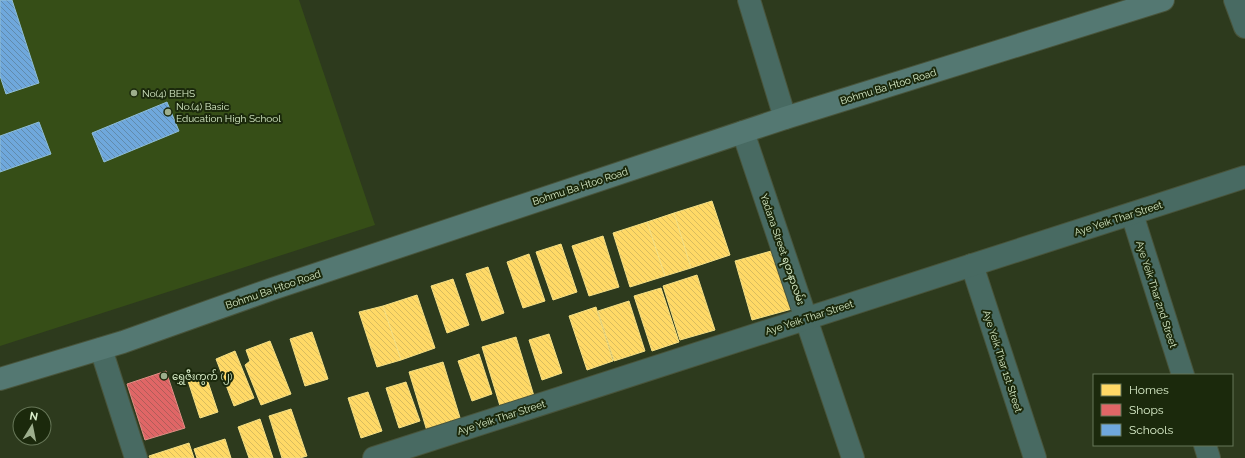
<svg xmlns="http://www.w3.org/2000/svg" width="1245" height="458" viewBox="0 0 1245 458" font-family="Raleway,'Noto Sans Myanmar',sans-serif">
<style>
.built{fill:#364e17}
.homes{fill:url(#homes-back-hatch);stroke:#f4df84}
.shops{fill:url(#shops-back-hatch);stroke:#de8e84}
.schools{fill:url(#schools-back-hatch);stroke:#8fbdd6}
.lines{fill:none;stroke-linecap:round;stroke-linejoin:round}
.minor-casing{stroke:#48543b;stroke-width:24}
.major-casing{stroke:#48543b;stroke-width:24}
.minor{stroke:#486a62;stroke-width:22}
.major{stroke:#547872;stroke-width:22}
.poi-dot{fill:#9dae8d;stroke:#1b290c;stroke-width:1.5}
.labels{text-anchor:middle;stroke-width:4;stroke-linejoin:round;paint-order:stroke}
.street-label{font-size:10px;fill:#d9edc9;stroke:#1b290c}
.poi-label{font-size:10px;fill:#d9edc9;stroke:#1b290c;text-anchor:start}
</style>
<defs>
<pattern id="homes-back-hatch" width="6" height="6" patternUnits="userSpaceOnUse"><rect width="6" height="6" fill="#ffd966"/><path d="M-1 5l2 2M0 0l6 6M5-1l2 2" fill="none" stroke="#d9bc5e"/></pattern>
<pattern id="shops-back-hatch" width="6" height="6" patternUnits="userSpaceOnUse"><rect width="6" height="6" fill="#e06666"/><path d="M-1 5l2 2M0 0l6 6M5-1l2 2" fill="none" stroke="#b05d59"/></pattern>
<pattern id="schools-back-hatch" width="6" height="6" patternUnits="userSpaceOnUse"><rect width="6" height="6" fill="#6fa8dc"/><path d="M-1 5l2 2M0 0l6 6M5-1l2 2" fill="none" stroke="#618bac"/></pattern>
</defs>
<rect width="100%" height="100%" fill="#2d3a1d"/>
<polygon class="built" points="0,0 299,0 375,225 0,346"/>
<g class="homes">
<polygon points="712,201 730,255 691,268 674,213"/>
<polygon points="674,213 691,268 665,276 647,222"/>
<polygon points="647,222 665,276 630,287 613,233"/>
<polygon points="603,236 619,287 589,296 572,246"/>
<polygon points="561,244 577,292 553,300 536,252"/>
<polygon points="775,250 792,309 752,320 735,261"/>
<polygon points="529,254 545,301 523,308 507,262"/>
<polygon points="488,267 504,313 482,321 466,274"/>
<polygon points="697,275 715,330 680,340 663,286"/>
<polygon points="453,279 469,325 447,333 431,286"/>
<polygon points="661,288 679,342 652,351 634,296"/>
<polygon points="417,295 435,348 401,360 383,306"/>
<polygon points="629,301 645,351 614,361 598,311"/>
<polygon points="383,306 401,360 377,367 359,312"/>
<polygon points="596,307 613,361 587,370 569,316"/>
<polygon points="312,332 328,379 305,386 290,339"/>
<polygon points="549,334 562,373 542,380 529,340"/>
<polygon points="516,337 534,396 500,406 482,347"/>
<polygon points="270,341 291,394 261,405 245,365 250,361 246,350"/>
<polygon points="235,351 254,398 234,406 216,359"/>
<polygon points="479,354 492,394 472,401 458,361"/>
<polygon points="443,362 461,421 427,431 409,372"/>
<polygon points="206,376 218,412 200,418 188,381"/>
<polygon points="406,382 420,421 399,428 386,388"/>
<polygon points="368,392 382,431 361,438 348,398"/>
<polygon points="291,409 307,456 300,458 282,458 269,416"/>
<polygon points="260,419 273,458 249,458 238,427"/>
<polygon points="225,439 231,458 197,458 194,449"/>
<polygon points="189,443 194,458 150,458 149,456"/>
</g>
<polygon class="shops" points="166,371 185,428 145,440 127,384"/>
<g class="schools">
<polygon points="0,0 12,0 39,83 6,94 0,76"/>
<polygon points="167,102 179,131 104,162 92,133"/>
<polygon points="39,122 51,154 0,172 0,136"/>
</g>
<g class="lines">
<g class="minor-casing">
<g id="minor">
<polyline points="749,0 785,118"/>
<polyline points="1235,0 1245,27"/>
<polyline points="743,132 853,458"/>
<polyline points="1132,214 1183,375"/>
<polyline points="972,265 1035,458"/>
<polyline points="101,349 136,458"/>
<polyline points="1205,445 1209,458"/>
<polyline points="374,458 1245,177"/>
</g>
</g>
<g class="major-casing">
<polyline id="major" points="0,379 123,342 272,289 785,118 1163,0"/>
</g>
<use href="#minor" class="minor"/>
<use href="#major" class="major"/>
</g>
<g class="poi-dot">
<circle cx="134" cy="93" r="4"/>
<circle cx="168" cy="112" r="4"/>
<circle cx="164" cy="376" r="4"/>
</g>
<g class="labels">
<g class="street-label">
<text transform="translate(888 86) rotate(-17)" y="4">Bohmu Ba Htoo Road</text>
<text transform="translate(580 186) rotate(-18)" y="4">Bohmu Ba Htoo Road</text>
<text transform="translate(1118 218) rotate(-18)" y="4">Aye Yeik Thar Street</text>
<text transform="translate(783 249) rotate(71)" y="4">Yadana Street ရတနာလမ်း</text>
<text transform="translate(273 289) rotate(-19)" y="4">Bohmu Ba Htoo Road</text>
<text transform="translate(1157 294) rotate(72)" y="4">Aye Yeik Thar 2nd Street</text>
<text transform="translate(809 317) rotate(-18)" y="4">Aye Yeik Thar Street</text>
<text transform="translate(1003 361) rotate(72)" y="4">Aye Yeik Thar 1st Street</text>
<text transform="translate(501 417) rotate(-18)" y="4">Aye Yeik Thar Street</text>
</g>
<g class="poi-label">
<text x="142" y="97">No(4) BEHS</text>
<text x="176" y="110">No.(4) Basic<tspan x="176" dy="12">Education High School</tspan></text>
<text x="172" y="380">ရွှေဇီးကွက် (၂)</text>
</g>
</g>
<rect x="1093" y="374" width="140" height="72" fill="#1b290c" stroke="#677758"/>
<rect x="1101" y="384" width="20" height="12" fill="#ffd966" stroke="#677758"/>
<text x="1129" y="394" font-size="12" fill="#d9edc9">Homes</text>
<rect x="1101" y="404" width="20" height="12" fill="#e06666" stroke="#677758"/>
<text x="1129" y="414" font-size="12" fill="#d9edc9">Shops</text>
<rect x="1101" y="424" width="20" height="12" fill="#6fa8dc" stroke="#677758"/>
<text x="1129" y="434" font-size="12" fill="#d9edc9">Schools</text>
<g transform="translate(32 426) rotate(10)"><circle r="19" fill="#1b290c" stroke="#677758"/>
<path d="M0-3L7 15L0 10L-7 15Z" fill="#9dae8d"/>
<text y="-6" font-size="11" font-weight="bold" text-anchor="middle" fill="#d9edc9">N</text>
</g>
</svg>
